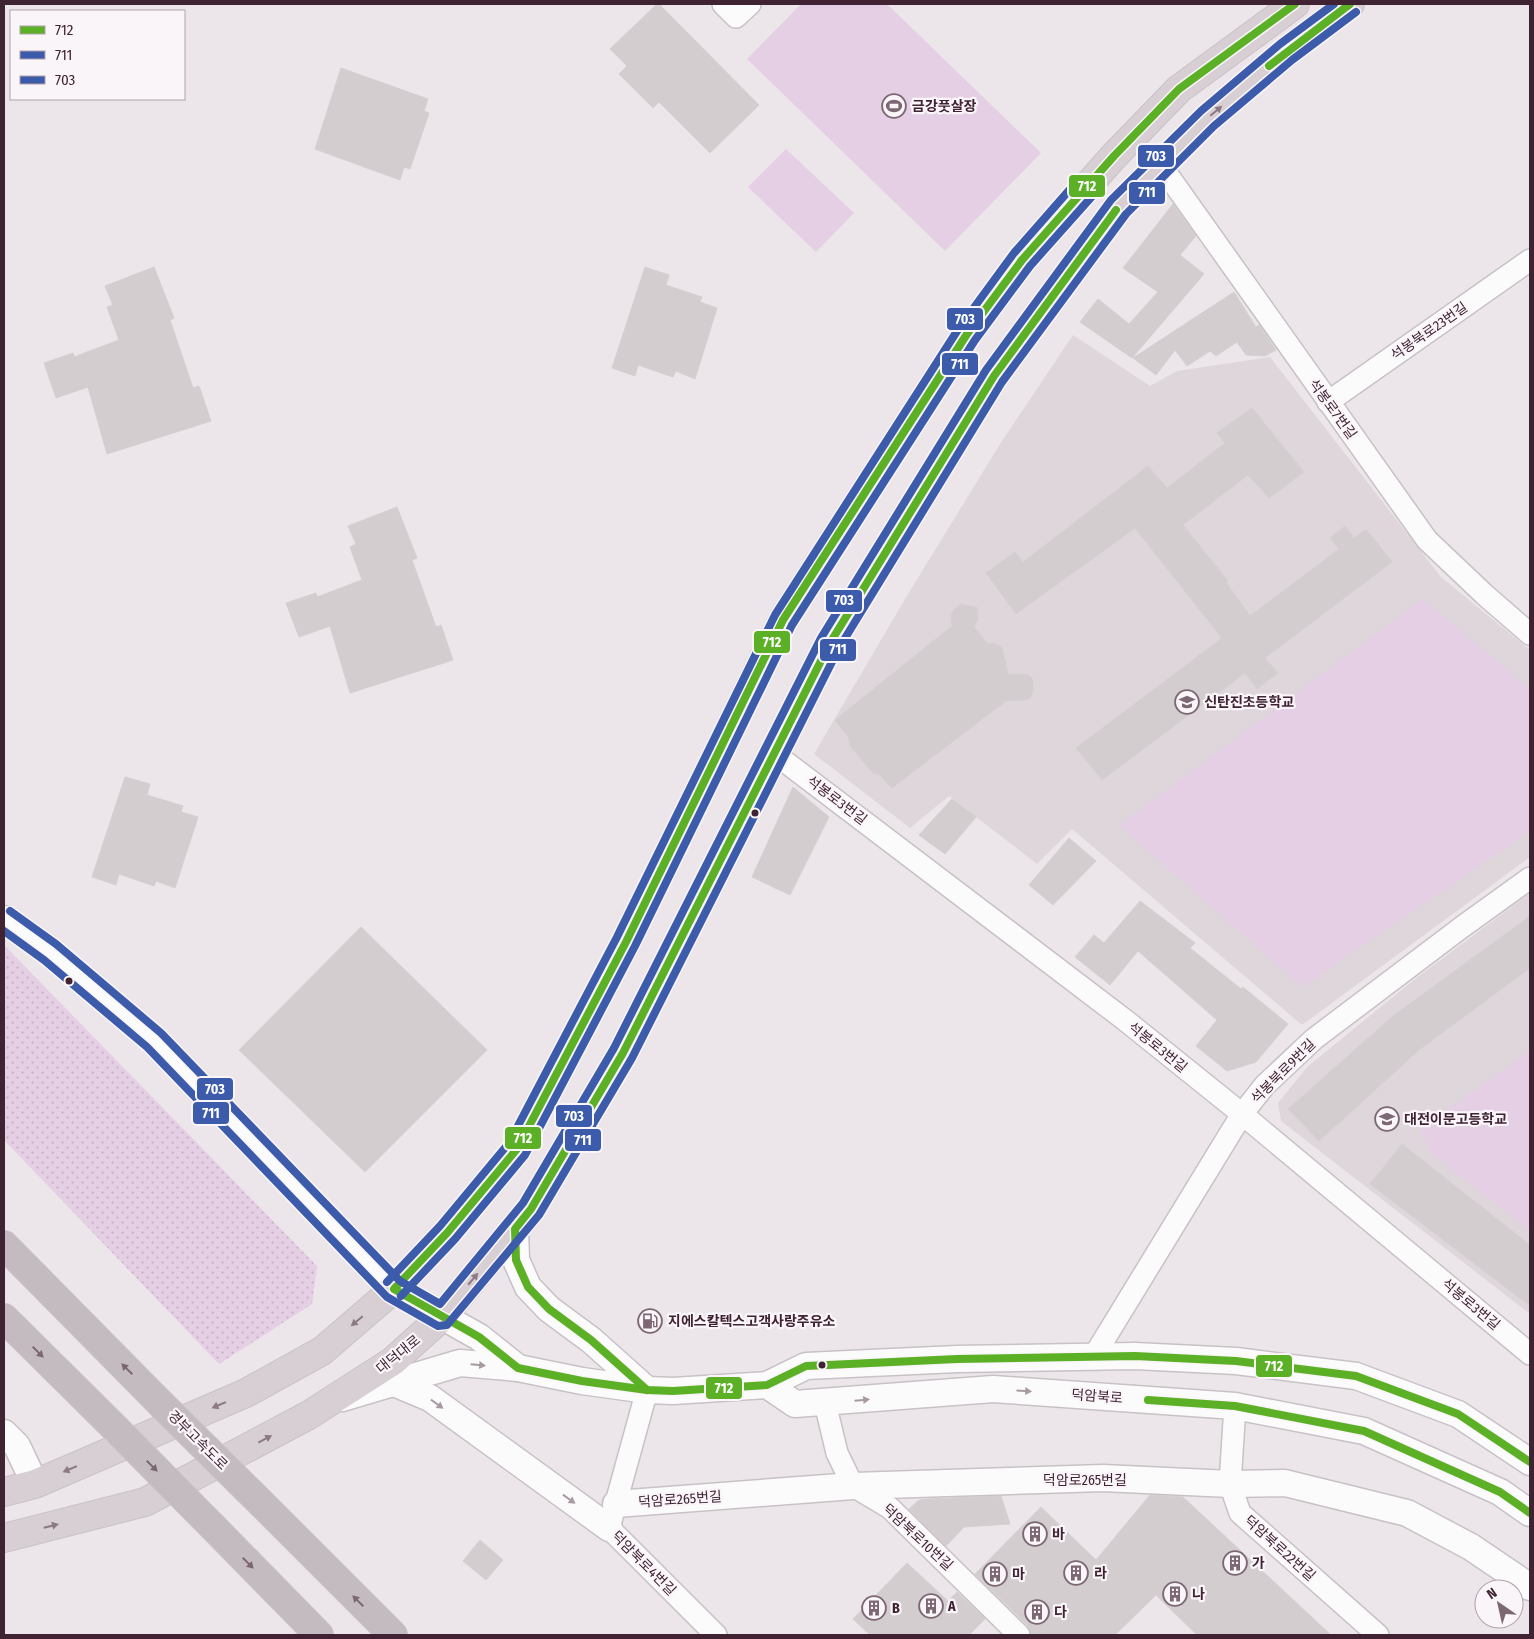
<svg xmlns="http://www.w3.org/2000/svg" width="1534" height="1639" viewBox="0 0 1534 1639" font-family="'Fira Sans Condensed','Noto Sans KR',sans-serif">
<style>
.built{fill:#dfd6dc}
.green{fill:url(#green-dots)}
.pitch{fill:#e5cfe4}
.building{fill:#d3cdd0;stroke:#d5cfd3}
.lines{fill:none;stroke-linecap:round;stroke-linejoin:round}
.minor-casing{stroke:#c8c1c6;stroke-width:24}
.tertiary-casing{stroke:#c8c1c6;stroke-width:29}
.primary-casing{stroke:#cac2c7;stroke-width:30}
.motorway-casing{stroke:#cac2c7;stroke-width:30}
.minor{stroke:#fcfbfc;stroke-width:21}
.tertiary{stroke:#fcfbfc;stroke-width:26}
.primary{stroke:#d7cfd3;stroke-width:28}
.motorway{stroke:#c4bbc0;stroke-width:28}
.motorway-bridge-casing{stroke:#cac2c7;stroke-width:30;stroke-linecap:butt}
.motorway-bridge{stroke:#c4bbc0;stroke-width:28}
.bus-1-casing{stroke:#faf5f9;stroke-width:11}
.bus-2-casing{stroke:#faf5f9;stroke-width:11}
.bus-3-casing{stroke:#faf5f9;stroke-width:11}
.bus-1{stroke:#5bb025;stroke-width:8}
.bus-2{stroke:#3d5bab;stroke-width:8}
.bus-3{stroke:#3d5bab;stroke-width:8}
.oneway{fill:#8c7983}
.oneway2{fill:#7b6772}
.oneway3{fill:#a79aa2}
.bus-dot{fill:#402333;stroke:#faf5f9;stroke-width:2}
.labels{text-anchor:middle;stroke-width:4.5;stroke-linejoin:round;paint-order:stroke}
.poi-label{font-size:14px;font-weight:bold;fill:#402333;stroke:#faf5f9;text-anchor:start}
.street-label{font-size:14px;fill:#402333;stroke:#faf5f9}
.line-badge{stroke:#faf5f9;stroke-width:2}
.badge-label{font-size:14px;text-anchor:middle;font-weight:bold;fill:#fff}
</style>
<defs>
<pattern id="green-dots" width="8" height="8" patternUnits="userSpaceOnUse" patternTransform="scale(1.25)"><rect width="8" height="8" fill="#e5cfe4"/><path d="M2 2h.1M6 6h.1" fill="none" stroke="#c6b1c4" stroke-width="1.8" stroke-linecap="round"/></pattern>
</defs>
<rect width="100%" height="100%" fill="#ece6ea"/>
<g class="built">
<polygon points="1073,335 1150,386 1177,371 1270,357 1441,577 1530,650 1530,857 1302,1025 1072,829 1037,864 949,796 910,828 814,754 905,599 1000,444"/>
<polygon points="1530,893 1530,1314 1281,1121 1278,1103 1307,1067 1415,979"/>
</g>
<polygon class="green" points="4,945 317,1266 312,1304 219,1364 4,1140"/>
<g class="pitch">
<polygon points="801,4 887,4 1041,153 945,251 747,59"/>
<polygon points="786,149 854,213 816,252 748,187"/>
<polygon points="1422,599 1530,689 1530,831 1302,987 1119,825"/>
<polygon points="1530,1050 1530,1231 1430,1152 1421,1129"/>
</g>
<g class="building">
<polygon points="657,4 659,4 759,105 710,153 659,102 653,108 619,74 627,66 610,49"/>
<polygon points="341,68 428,99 424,111 429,113 410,169 404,167 400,180 315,149"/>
<polygon points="1173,204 1196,236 1180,255 1204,274 1132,358 1080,322 1098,299 1129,324 1158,292 1123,268"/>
<polygon points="154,267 174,318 170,320 193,388 199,386 211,421 107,454 88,387 56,398 44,363 73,353 74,357 119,340 107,307 113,305 105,286"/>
<polygon points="645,267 669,275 666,285 702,297 700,302 717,308 695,379 676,371 673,377 638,365 635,376 612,368"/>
<polygon points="1234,292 1256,327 1259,325 1276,350 1265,356 1246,355 1237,342 1216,356 1210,351 1187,366 1175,350 1156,375 1133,358"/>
<polygon points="1252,408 1304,472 1269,498 1248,475 1183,525 1228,581 1226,582 1250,616 1339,549 1330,538 1345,526 1354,538 1366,529 1392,562 1265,658 1278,673 1257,689 1245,673 1102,780 1076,748 1222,638 1135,528 1016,614 986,573 1015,552 1023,562 1148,466 1167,488 1225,443 1217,433"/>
<polygon points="397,507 417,558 412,560 436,627 441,625 453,660 350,693 330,626 299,637 286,603 316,593 317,597 362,580 350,547 356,544 348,526"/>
<polygon points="961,604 978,608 978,619 974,627 988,644 994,643 1002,648 1008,674 1025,674 1030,676 1033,680 1033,692 1030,698 1024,700 1006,701 892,788 880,775 873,773 850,746 849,738 835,720 952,626 951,618 952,613 955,608"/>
<polygon points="125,777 150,784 147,795 183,806 181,812 198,817 175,888 156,881 154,886 119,874 116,885 92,877"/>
<polygon points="793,787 829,817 790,895 752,877"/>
<polygon points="952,799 976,817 945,854 919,835"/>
<polygon points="1069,838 1096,861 1053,905 1029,885"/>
<polygon points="1140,901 1195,943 1190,948 1241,989 1243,987 1288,1024 1256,1062 1227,1071 1196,1046 1217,1020 1138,951 1110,985 1075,957 1094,935 1104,943"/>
<polygon points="1530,916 1530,968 1419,1050 1319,1141 1288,1109 1393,1016"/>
<polygon points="361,927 487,1050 365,1172 239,1050"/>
<polygon points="1402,1144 1530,1245 1530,1306 1370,1184"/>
<polygon points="1150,1495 1183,1497 1331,1635 1197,1635 1156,1595 1115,1635 1031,1635 1028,1626 975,1574 1041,1507 1096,1560"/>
<polygon points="1001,1496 1010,1524 964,1527 946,1546 909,1509 919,1500 928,1499"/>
<polygon points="480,1540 503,1560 486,1580 463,1561"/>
<polygon points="907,1563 948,1601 957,1592 985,1619 969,1635 870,1635 853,1619"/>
</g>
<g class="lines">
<g class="minor-casing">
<g id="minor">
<polyline points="723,4 736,17 750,4"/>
<polyline points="1160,164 1427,540 1485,595 1530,634"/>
<polyline points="1328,402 1530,260"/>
<polyline points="775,754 1125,1020 1242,1114 1530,1354"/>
<polyline points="1094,1356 1242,1114 1265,1085 1314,1039 1462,927 1530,878"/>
<polyline points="647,1390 609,1528 716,1635"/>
<polyline points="825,1403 837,1453 853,1486 890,1508 1019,1635"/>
<polyline points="1235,1406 1230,1484 1240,1513 1378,1635"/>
</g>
</g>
<g class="tertiary-casing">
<g id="tertiary">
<polyline points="4,919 50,952 154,1040 394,1289 479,1337 518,1368"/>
<polyline points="515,1229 516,1260 528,1287 549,1309 591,1340 647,1390"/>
<polyline points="394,1383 430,1398 609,1528"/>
<polyline points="767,1385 795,1404 993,1389 1235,1406 1364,1431 1500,1492 1530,1513"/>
<polyline points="342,1398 460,1363 518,1368 582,1381 647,1390 673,1391 767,1385 806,1366 957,1359 1135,1356 1236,1361 1356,1376 1458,1414 1530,1462"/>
<polyline points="4,1433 17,1446 35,1484"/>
<polyline points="616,1504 853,1486 1103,1478 1230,1484 1285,1483 1407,1513 1471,1547 1530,1587"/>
</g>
</g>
<g class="primary-casing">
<g id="primary">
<polyline points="4,1492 35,1484 246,1393 322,1351 394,1289 447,1233 517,1149 626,942 783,620 967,334 1022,260 1114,156 1179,89 1295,4"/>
<polyline points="4,1538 145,1502 309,1415 393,1361 442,1317 531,1209 623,1053 830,643 994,376 1118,207 1207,119 1286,52 1350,4"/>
</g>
</g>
<g class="motorway-casing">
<g id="motorway">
<polyline points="4,1245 161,1404"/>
<polyline points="4,1318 118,1431"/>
<polyline points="264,1506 393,1635"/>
<polyline points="214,1528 319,1635"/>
</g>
</g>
<use href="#minor" class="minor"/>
<use href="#tertiary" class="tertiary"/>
<use href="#primary" class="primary"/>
<use href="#motorway" class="motorway"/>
<g class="motorway-bridge-casing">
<g id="motorway-bridge">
<polyline points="161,1404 264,1506"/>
<polyline points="118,1431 214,1528"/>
</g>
</g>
<use href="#motorway-bridge" class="motorway-bridge"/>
<g class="bus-1-casing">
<g id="bus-1">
<polyline points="1295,4 1179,89 1114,156 1022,260 967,334 783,620 626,942 517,1149 447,1233 394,1289 479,1337 518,1368 582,1381 647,1390 673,1391 767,1385 806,1366 957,1359 1135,1356 1236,1361 1356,1376 1458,1414 1530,1462"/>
<polyline points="1269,66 1350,4"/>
<polyline points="647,1390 591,1340 549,1309 528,1287 516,1260 515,1229 531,1209 623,1053 830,643 994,376 1116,210"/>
<polyline points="1148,1400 1235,1406 1364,1431 1500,1492 1530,1513"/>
</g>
</g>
<g class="bus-2-casing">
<g id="bus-2">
<polyline points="4,931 44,960 147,1047 387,1297 438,1326 447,1325 539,1215 632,1058 839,648 1002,382 1126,214 1214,126 1292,60 1356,12"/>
<polyline points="401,1296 455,1239 525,1155 635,946 792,625 975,340 1030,266 1095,193"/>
</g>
</g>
<g class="bus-3-casing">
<g id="bus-3">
<polyline points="10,911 56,944 161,1033 400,1281 440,1304 523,1203 614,1048 821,638 986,370 1111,200 1201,111 1280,44 1334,4"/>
<polyline points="387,1282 440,1226 509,1143 617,937 775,615 959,328 1014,253 1079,179"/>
</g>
</g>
<use href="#bus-1" class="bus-1"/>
<use href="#bus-2" class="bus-2"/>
<use href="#bus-3" class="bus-3"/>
</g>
<defs><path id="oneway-solid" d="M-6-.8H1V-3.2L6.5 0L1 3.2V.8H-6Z" transform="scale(1.25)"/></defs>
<g class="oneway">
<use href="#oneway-solid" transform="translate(1216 111) rotate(-40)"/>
<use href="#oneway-solid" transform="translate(473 1279) rotate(-50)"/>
<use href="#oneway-solid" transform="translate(357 1321) rotate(140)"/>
<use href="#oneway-solid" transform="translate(219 1405) rotate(157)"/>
<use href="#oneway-solid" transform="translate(265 1439) rotate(-28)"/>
<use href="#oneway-solid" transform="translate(70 1469) rotate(157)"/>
<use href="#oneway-solid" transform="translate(51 1526) rotate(-14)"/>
</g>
<g class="oneway2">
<use href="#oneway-solid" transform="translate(38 1352) rotate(45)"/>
<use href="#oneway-solid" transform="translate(127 1369) rotate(-135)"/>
<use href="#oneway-solid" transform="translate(152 1466) rotate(45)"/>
<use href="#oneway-solid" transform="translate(248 1563) rotate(45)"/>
<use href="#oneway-solid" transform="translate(358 1601) rotate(-135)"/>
</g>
<g class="oneway3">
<use href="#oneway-solid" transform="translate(478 1365) rotate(5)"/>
<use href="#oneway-solid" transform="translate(1024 1391) rotate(4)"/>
<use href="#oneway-solid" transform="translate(862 1400) rotate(-5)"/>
<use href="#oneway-solid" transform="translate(437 1404) rotate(36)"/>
<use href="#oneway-solid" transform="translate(569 1499) rotate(36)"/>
</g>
<defs>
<g id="stadium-ring" transform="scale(1.25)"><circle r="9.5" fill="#faf5f9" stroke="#7c6773" stroke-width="1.5"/><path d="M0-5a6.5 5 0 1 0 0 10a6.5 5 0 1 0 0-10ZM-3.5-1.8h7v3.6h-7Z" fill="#7c6773"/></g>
<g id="school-ring" transform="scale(1.25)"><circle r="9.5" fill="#faf5f9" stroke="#7c6773" stroke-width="1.5"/><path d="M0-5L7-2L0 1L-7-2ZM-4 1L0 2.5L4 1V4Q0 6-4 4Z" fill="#7c6773"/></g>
<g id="fuel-ring" transform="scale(1.25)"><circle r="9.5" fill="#faf5f9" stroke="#7c6773" stroke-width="1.5"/><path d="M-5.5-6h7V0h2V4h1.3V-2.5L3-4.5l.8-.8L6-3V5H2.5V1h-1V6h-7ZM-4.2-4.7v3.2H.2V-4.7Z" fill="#7c6773"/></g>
<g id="building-ring" transform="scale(1.25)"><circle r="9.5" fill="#faf5f9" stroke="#7c6773" stroke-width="1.5"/><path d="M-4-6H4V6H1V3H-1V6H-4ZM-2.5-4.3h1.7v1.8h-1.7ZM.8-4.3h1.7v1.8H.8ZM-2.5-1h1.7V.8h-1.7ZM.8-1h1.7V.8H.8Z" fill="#7c6773"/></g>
</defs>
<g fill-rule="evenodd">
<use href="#stadium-ring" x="894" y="106"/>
<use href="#school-ring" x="1187" y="702"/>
<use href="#school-ring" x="1387" y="1119"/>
<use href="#fuel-ring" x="650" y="1321"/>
<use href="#building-ring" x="1035" y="1534"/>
<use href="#building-ring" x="1235" y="1563"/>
<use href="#building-ring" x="1076" y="1573"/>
<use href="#building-ring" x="995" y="1574"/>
<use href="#building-ring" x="1175" y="1594"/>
<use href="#building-ring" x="931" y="1606"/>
<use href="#building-ring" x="874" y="1608"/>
<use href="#building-ring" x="1037" y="1612"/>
</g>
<g class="bus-dot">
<circle cx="755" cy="813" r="4.5"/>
<circle cx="69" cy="981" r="4.5"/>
<circle cx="822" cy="1365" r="4.5"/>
</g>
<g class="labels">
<g class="poi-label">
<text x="912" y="111">금강풋살장</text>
<text x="1204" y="707">신탄진초등학교</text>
<text x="1404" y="1124">대전이문고등학교</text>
<text x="668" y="1326">지에스칼텍스고객사랑주유소</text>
<text x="1052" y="1539">바</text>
<text x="1252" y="1568">가</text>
<text x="1094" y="1578">라</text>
<text x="1012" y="1579">마</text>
<text x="1192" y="1599">나</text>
<text x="948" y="1611">A</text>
<text x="892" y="1613">B</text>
<text x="1054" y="1617">다</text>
</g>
<g class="street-label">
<text transform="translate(1429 331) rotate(-35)" y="5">석봉북로23번길</text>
<text transform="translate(1333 409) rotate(54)" y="5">석봉로7번길</text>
<text transform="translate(837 800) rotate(37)" y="5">석봉로3번길</text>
<text transform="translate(1158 1047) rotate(39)" y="5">석봉로3번길</text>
<text transform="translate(1283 1071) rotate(-45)" y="5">석봉북로9번길</text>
<text transform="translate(1471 1304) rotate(40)" y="5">석봉로3번길</text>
<text transform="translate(398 1354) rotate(-39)" y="5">대덕대로</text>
<text transform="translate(1097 1396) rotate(4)" y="5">덕암북로</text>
<text transform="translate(198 1440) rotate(45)" y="5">경부고속도로</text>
<text x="1085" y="1485">덕암로265번길</text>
<text transform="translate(680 1499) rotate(-4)" y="5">덕암로265번길</text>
<text transform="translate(918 1537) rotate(43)" y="5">덕암북로10번길</text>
<text transform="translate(1280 1548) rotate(42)" y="5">덕암북로22번길</text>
<text transform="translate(644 1563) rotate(45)" y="5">덕암북로4번길</text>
</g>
</g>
<g class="line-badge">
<rect x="1137" y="144" width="38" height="24" rx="5" fill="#3d5bab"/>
<rect x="1068" y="174" width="38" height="24" rx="5" fill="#5bb025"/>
<rect x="1128" y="181" width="38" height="24" rx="5" fill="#3d5bab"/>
<rect x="946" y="307" width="38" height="24" rx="5" fill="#3d5bab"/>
<rect x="941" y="352" width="38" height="24" rx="5" fill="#3d5bab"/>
<rect x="825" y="589" width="38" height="24" rx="5" fill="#3d5bab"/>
<rect x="753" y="630" width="38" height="24" rx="5" fill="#5bb025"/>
<rect x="819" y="638" width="38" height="24" rx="5" fill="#3d5bab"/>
<rect x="196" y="1077" width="38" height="24" rx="5" fill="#3d5bab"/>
<rect x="192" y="1101" width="38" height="24" rx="5" fill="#3d5bab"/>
<rect x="555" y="1104" width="38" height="24" rx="5" fill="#3d5bab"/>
<rect x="504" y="1126" width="38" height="24" rx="5" fill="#5bb025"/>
<rect x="564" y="1128" width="38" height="24" rx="5" fill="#3d5bab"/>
<rect x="1255" y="1354" width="38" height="24" rx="5" fill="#5bb025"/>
<rect x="705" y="1376" width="38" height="24" rx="5" fill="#5bb025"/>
</g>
<g class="badge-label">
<text x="1156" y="161">703</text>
<text x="1087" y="191">712</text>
<text x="1147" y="197">711</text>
<text x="965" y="324">703</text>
<text x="960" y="369">711</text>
<text x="844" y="605">703</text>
<text x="772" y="647">712</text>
<text x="838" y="654">711</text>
<text x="215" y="1094">703</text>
<text x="211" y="1118">711</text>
<text x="574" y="1121">703</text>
<text x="523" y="1143">712</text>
<text x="583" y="1145">711</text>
<text x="1274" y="1371">712</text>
<text x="724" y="1393">712</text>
</g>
<rect width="1534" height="1639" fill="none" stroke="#402333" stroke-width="10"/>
<rect x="10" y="10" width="175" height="90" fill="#faf5f9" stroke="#b0a1aa"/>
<rect x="20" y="26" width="25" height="8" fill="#5bb025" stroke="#b0a1aa"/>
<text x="55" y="35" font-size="15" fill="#402333">712</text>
<rect x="20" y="51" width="25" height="8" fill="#3d5bab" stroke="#b0a1aa"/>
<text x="55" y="60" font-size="15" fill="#402333">711</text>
<rect x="20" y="76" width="25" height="8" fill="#3d5bab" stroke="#b0a1aa"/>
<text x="55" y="85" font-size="15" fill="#402333">703</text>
<g transform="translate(1499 1604) rotate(326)"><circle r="24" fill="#faf5f9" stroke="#b0a1aa"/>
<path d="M0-4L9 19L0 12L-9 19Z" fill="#7c6773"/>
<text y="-8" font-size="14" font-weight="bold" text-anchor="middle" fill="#402333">N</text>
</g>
</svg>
